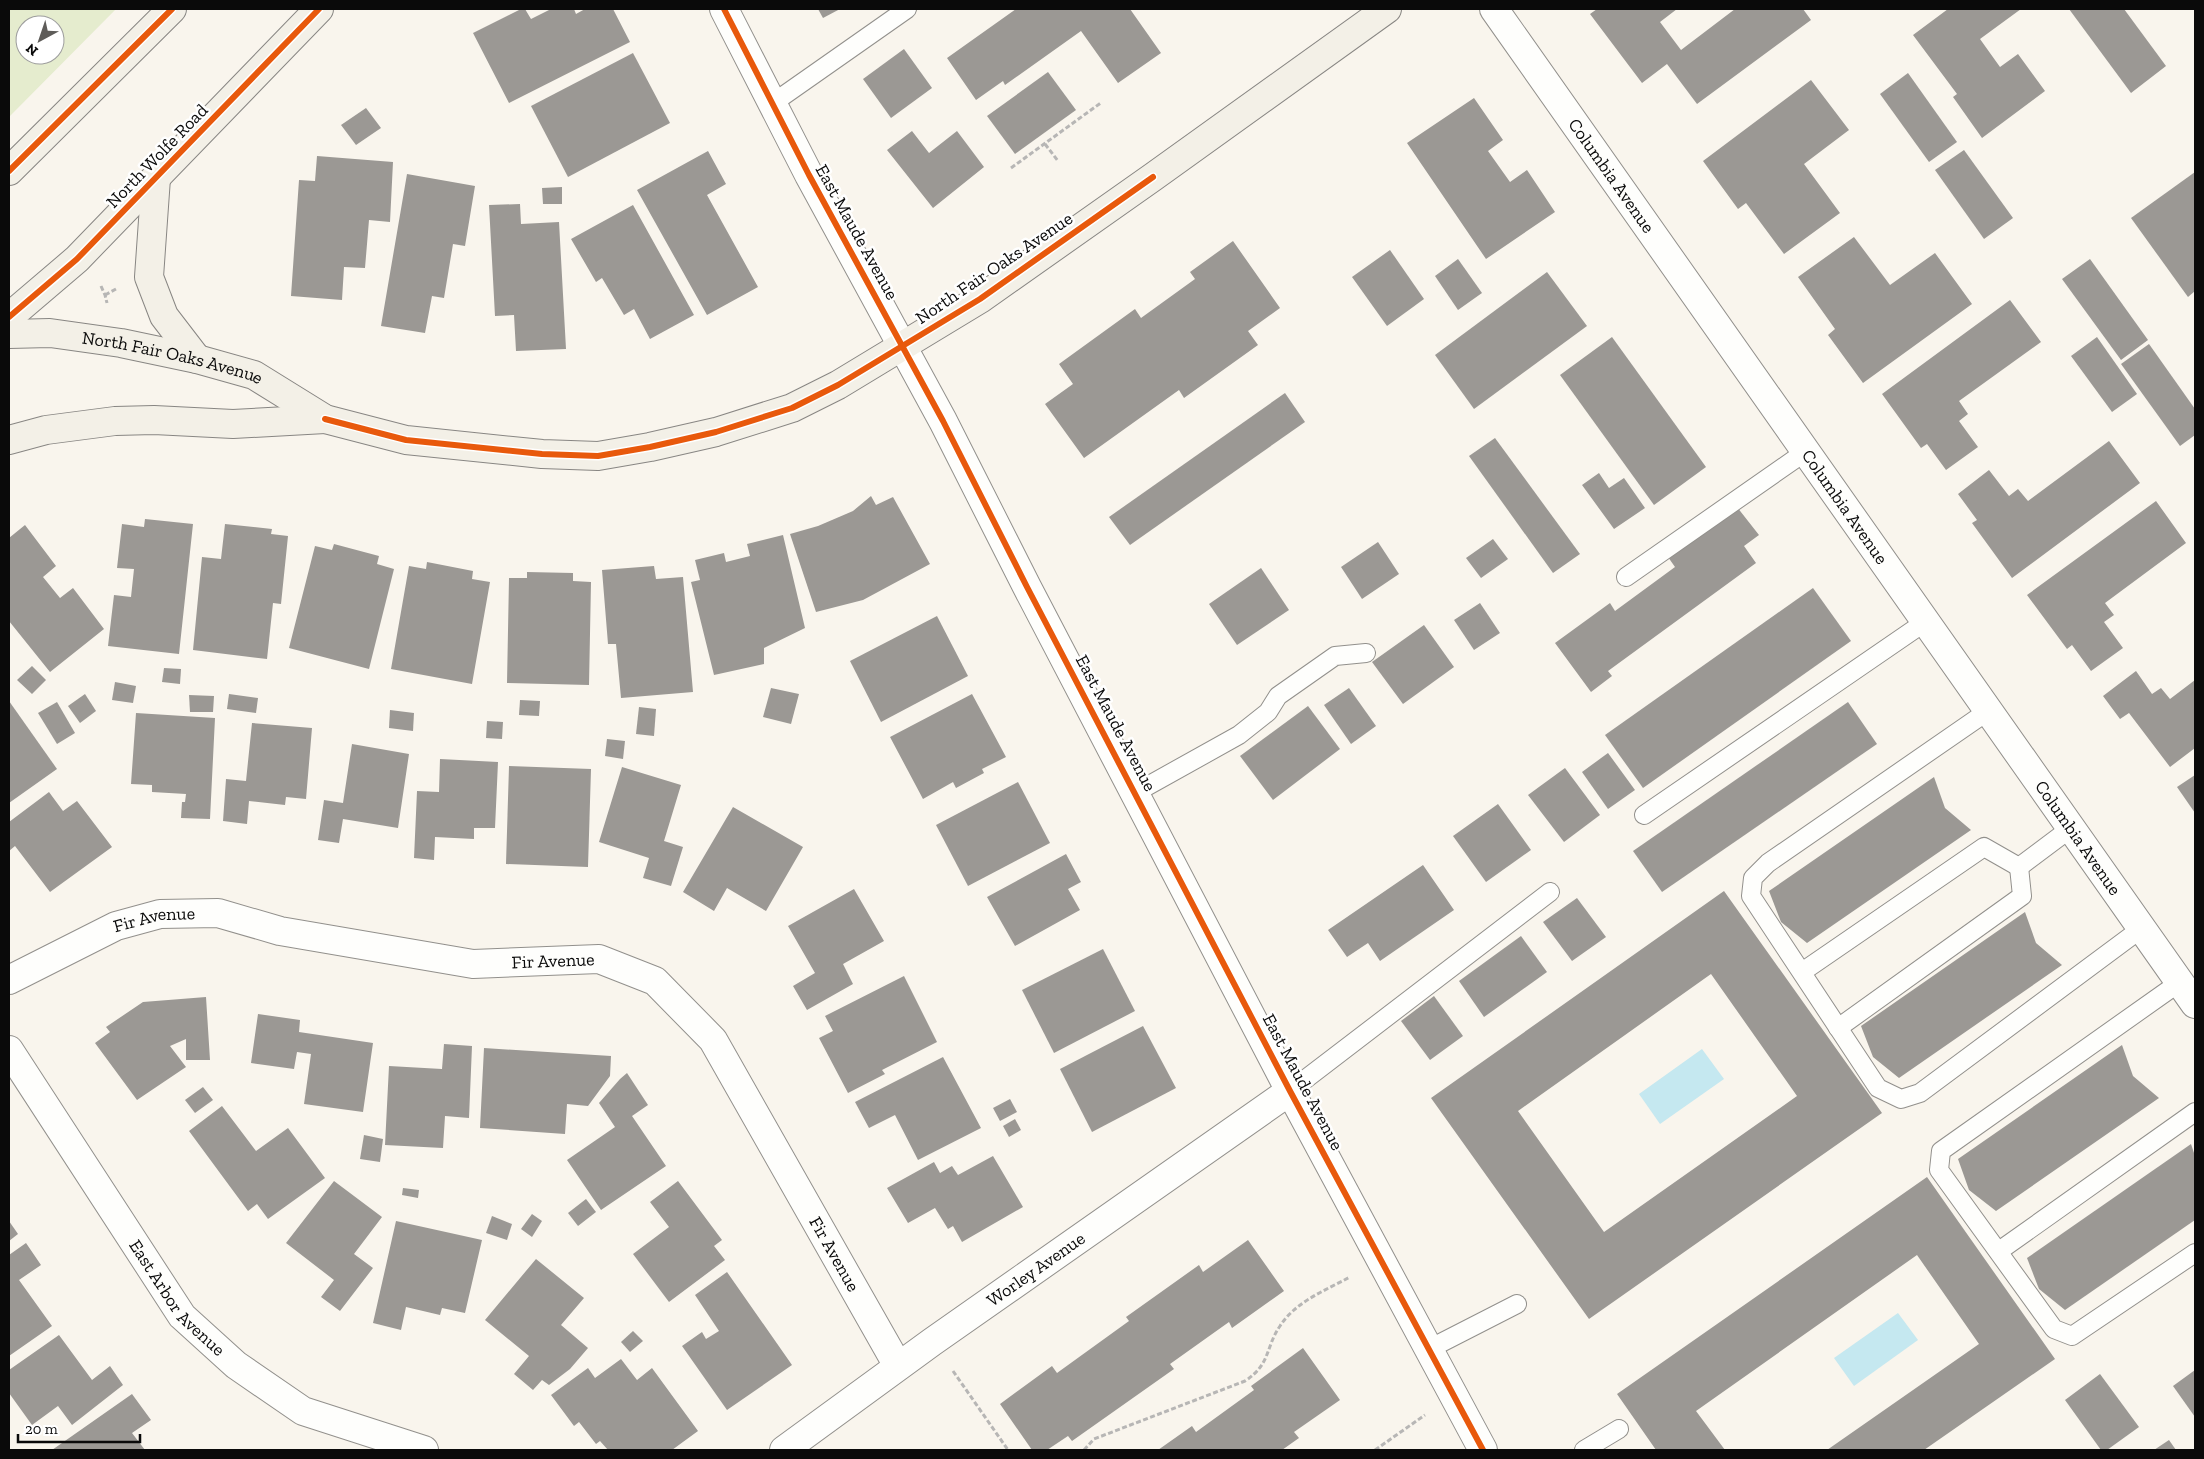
<svg xmlns="http://www.w3.org/2000/svg" width="2204" height="1459" viewBox="0 0 2204 1459" font-family="'Zilla Slab',serif">
<style>
.green{fill:#e5ecce;fill-rule:evenodd}
.water{fill:#c5e8f0}
.building{fill:#9b9894;fill-rule:evenodd}
.lines{fill:none;stroke-linecap:round;stroke-linejoin:round}
.service-casing{stroke:#92908c;stroke-width:20}
.minor-casing{stroke:#92908c;stroke-width:30}
.tertiary-casing{stroke:#92908c;stroke-width:30}
.secondary-casing{stroke:#888683;stroke-width:30}
.path{stroke:#b7b6b5;stroke-width:3;stroke-dasharray:5 2.5;stroke-linecap:butt}
.service{stroke:#fefefc;stroke-width:18}
.minor{stroke:#fefefc;stroke-width:28}
.tertiary{stroke:#fefefc;stroke-width:28}
.secondary{stroke:#f3f0e7;stroke-width:28}
.cycleway-casing{stroke:#fff;stroke-width:9}
.cycleway{stroke:#e8590c;stroke-width:6}
.labels{text-anchor:middle;stroke-width:5;stroke-linejoin:round;paint-order:stroke}
.street-label{font-size:18px;fill:#0a0a0a;stroke:#fff}
</style>
<rect width="100%" height="100%" fill="#f9f5ed"/>
<path class="green" d="M9,9H116L9,117ZM25,25H55V55H25Z"/>
<g class="water">
<polygon points="1702,1049 1724,1079 1660,1124 1639,1094"/>
<polygon points="1898,1313 1918,1340 1854,1386 1834,1358"/>
</g>
<g class="building">
<polygon points="521,9 525,9 531,19 551,9 574,9 576,14 585,9 613,9 630,42 509,103 473,33"/>
<polygon points="818,9 840,9 823,18"/>
<polygon points="1016,9 1130,9 1161,53 1118,83 1081,31 1005,85 1003,81 976,100 947,58"/>
<polygon points="1597,9 1677,9 1660,22 1681,50 1735,9 1803,9 1811,20 1697,104 1667,64 1642,83 1590,14"/>
<polygon points="1948,9 2021,9 1980,39 2000,67 2018,54 2045,91 1982,138 1953,97 1957,94 1913,35"/>
<polygon points="2069,9 2124,9 2166,66 2131,93"/>
<polygon points="904,49 932,88 891,118 863,79"/>
<polygon points="633,53 670,123 568,177 531,106"/>
<polygon points="1048,72 1076,110 1015,154 987,116"/>
<polygon points="1908,73 1957,142 1929,162 1880,94"/>
<polygon points="1811,80 1849,130 1804,164 1840,213 1784,254 1746,203 1738,209 1703,161"/>
<polygon points="1474,98 1503,140 1488,151 1510,182 1527,170 1555,212 1486,259 1407,143"/>
<polygon points="366,108 381,128 356,145 341,125"/>
<polygon points="912,131 929,153 957,131 984,167 933,208 887,150"/>
<polygon points="1964,150 2013,218 1984,239 1935,170"/>
<polygon points="708,151 726,184 707,195 758,287 707,315 637,190"/>
<polygon points="317,156 393,162 390,222 369,220 365,268 344,267 342,300 291,296 299,180 315,181"/>
<polygon points="2195,172 2195,291 2188,297 2131,218"/>
<polygon points="407,174 475,186 465,246 453,244 444,298 432,296 425,333 381,326"/>
<polygon points="562,187 562,204 543,204 542,188"/>
<polygon points="520,204 521,224 559,222 566,349 516,351 514,315 495,316 489,205"/>
<polygon points="633,205 694,315 650,339 634,309 624,315 602,278 596,282 571,239"/>
<polygon points="1854,237 1890,285 1935,253 1972,304 1863,383 1828,335 1835,329 1798,277"/>
<polygon points="1233,241 1280,308 1248,331 1258,345 1184,398 1179,390 1084,458 1045,404 1073,384 1059,364 1135,309 1141,318 1195,279 1190,272"/>
<polygon points="1390,250 1424,299 1387,326 1352,277"/>
<polygon points="1458,259 1482,293 1458,310 1435,276"/>
<polygon points="2090,259 2148,340 2121,360 2062,279"/>
<polygon points="1547,272 1587,326 1474,409 1435,355"/>
<polygon points="2010,300 2041,342 1959,401 1968,414 1959,421 1978,447 1946,470 1927,444 1921,448 1882,394"/>
<polygon points="1612,337 1706,467 1654,505 1560,375"/>
<polygon points="2097,337 2137,394 2112,412 2071,356"/>
<polygon points="2149,344 2195,409 2195,435 2180,446 2121,364"/>
<polygon points="1285,393 1305,422 1130,545 1109,517"/>
<polygon points="1495,438 1580,554 1553,573 1469,456"/>
<polygon points="2109,441 2140,483 2012,578 1972,523 1977,520 1958,494 1989,470 2009,496 2018,489 2028,501"/>
<polygon points="1599,473 1609,488 1624,478 1645,508 1614,529 1582,485"/>
<polygon points="871,496 876,505 893,497 930,564 863,600 816,612 790,534 818,526 853,511"/>
<polygon points="2156,501 2186,543 2105,603 2114,615 2104,622 2123,648 2091,671 2072,645 2067,649 2027,595"/>
<polygon points="1737,507 1759,535 1744,546 1756,563 1608,671 1612,676 1591,692 1555,643 1610,603 1615,611 1675,567 1668,557"/>
<polygon points="145,519 193,524 179,654 108,646 114,595 131,597 134,569 117,568 122,524 144,527"/>
<polygon points="225,524 272,529 271,534 288,536 281,604 273,603 267,659 193,650 202,557 221,559"/>
<polygon points="25,525 56,566 43,577 60,598 73,588 104,629 50,672 9,621 9,538"/>
<polygon points="783,535 805,628 764,648 764,664 714,675 691,582 700,580 695,560 724,553 726,562 750,556 747,544"/>
<polygon points="1493,539 1508,559 1481,578 1466,558"/>
<polygon points="1378,542 1399,574 1362,599 1341,567"/>
<polygon points="334,544 379,556 377,564 394,569 369,669 289,648 315,546 332,550"/>
<polygon points="427,562 473,571 472,579 490,582 472,684 391,669 409,566 426,569"/>
<polygon points="654,566 656,579 683,577 693,692 621,698 616,644 608,644 602,570"/>
<polygon points="1261,568 1289,610 1237,645 1209,604"/>
<polygon points="527,572 573,573 573,581 591,582 589,685 507,683 509,578 527,578"/>
<polygon points="1813,588 1851,641 1643,788 1605,735"/>
<polygon points="1480,603 1500,633 1474,650 1454,620"/>
<polygon points="937,616 968,676 881,722 850,661"/>
<polygon points="1424,625 1454,667 1403,704 1372,662"/>
<polygon points="32,666 46,680 32,694 17,680"/>
<polygon points="164,668 181,669 180,684 162,682"/>
<polygon points="2136,671 2152,694 2161,688 2170,699 2195,680 2195,748 2170,767 2129,713 2120,719 2103,696"/>
<polygon points="115,682 136,686 133,703 112,700"/>
<polygon points="771,688 799,694 791,724 763,717"/>
<polygon points="1349,688 1376,726 1351,744 1324,705"/>
<polygon points="85,694 96,711 80,723 68,706"/>
<polygon points="229,694 258,698 256,713 227,709"/>
<polygon points="972,694 1006,757 982,769 984,773 956,788 953,782 923,799 890,737"/>
<polygon points="189,695 214,696 213,712 190,712"/>
<polygon points="520,700 540,701 539,716 519,715"/>
<polygon points="9,701 57,769 9,803"/>
<polygon points="57,702 75,733 57,744 38,713"/>
<polygon points="1848,702 1877,744 1662,892 1633,851"/>
<polygon points="1308,706 1340,749 1273,800 1240,756"/>
<polygon points="639,707 656,709 654,736 636,734"/>
<polygon points="390,710 414,713 413,731 389,728"/>
<polygon points="136,713 215,718 210,819 181,818 182,802 185,802 186,794 152,792 152,785 131,784"/>
<polygon points="487,721 503,722 502,739 486,738"/>
<polygon points="252,723 312,728 306,799 286,797 285,805 249,801 247,824 223,821 226,779 246,781"/>
<polygon points="607,739 625,741 623,759 605,756"/>
<polygon points="352,744 409,754 398,828 343,819 339,843 318,840 324,800 343,803"/>
<polygon points="1608,753 1635,790 1608,809 1582,772"/>
<polygon points="440,759 498,762 495,828 474,828 474,839 435,837 434,860 414,858 417,791 439,792"/>
<polygon points="509,766 591,769 588,867 506,864"/>
<polygon points="622,767 681,785 664,841 683,847 671,886 643,878 649,858 599,842"/>
<polygon points="1565,768 1600,815 1564,842 1528,795"/>
<polygon points="2195,775 2195,813 2177,787"/>
<polygon points="1934,777 1945,808 1971,830 1807,943 1781,922 1769,891"/>
<polygon points="1018,782 1050,843 968,886 936,825"/>
<polygon points="49,792 63,811 77,801 112,847 50,892 15,846 9,851 9,822"/>
<polygon points="1498,804 1531,850 1486,882 1453,836"/>
<polygon points="733,807 803,847 766,911 727,888 714,911 683,892"/>
<polygon points="1066,854 1081,882 1068,889 1080,910 1015,946 987,897"/>
<polygon points="1423,865 1454,910 1380,961 1368,943 1347,957 1328,930"/>
<polygon points="854,889 884,941 843,964 853,984 807,1010 793,986 815,973 788,926"/>
<path d="M1724,891L1882,1113L1589,1319L1431,1098ZM1711,974L1797,1096L1604,1232L1518,1111Z"/>
<polygon points="1577,898 1606,937 1572,961 1543,922"/>
<polygon points="2025,912 2036,943 2062,965 1899,1078 1873,1057 1861,1026"/>
<polygon points="1521,936 1547,972 1484,1017 1459,981"/>
<polygon points="1103,949 1135,1011 1054,1053 1022,990"/>
<polygon points="904,976 937,1042 882,1070 885,1074 848,1093 819,1038 833,1031 825,1016"/>
<polygon points="1434,996 1463,1036 1430,1060 1401,1021"/>
<polygon points="206,997 210,1060 186,1060 186,1039 170,1046 186,1067 137,1100 95,1043 110,1032 106,1027 143,1002"/>
<polygon points="258,1014 300,1020 299,1032 373,1043 363,1112 304,1104 311,1054 297,1052 294,1069 251,1063"/>
<polygon points="1143,1026 1176,1088 1092,1132 1060,1069"/>
<polygon points="444,1044 472,1046 469,1118 445,1116 443,1148 385,1145 389,1066 442,1069"/>
<polygon points="2122,1045 2133,1076 2159,1098 1996,1211 1969,1190 1958,1159"/>
<polygon points="484,1048 611,1056 610,1076 588,1106 567,1104 565,1134 480,1128"/>
<polygon points="943,1057 981,1128 918,1160 895,1115 869,1128 855,1102"/>
<polygon points="627,1073 648,1105 632,1116 666,1166 601,1210 567,1160 615,1127 599,1103 620,1079"/>
<polygon points="203,1087 213,1100 195,1113 185,1100"/>
<polygon points="1010,1099 1017,1112 1000,1121 993,1108"/>
<polygon points="222,1106 256,1151 288,1128 325,1178 268,1219 257,1204 248,1211 189,1131"/>
<polygon points="1015,1119 1021,1130 1009,1137 1003,1126"/>
<polygon points="364,1135 383,1139 380,1162 360,1159"/>
<polygon points="2191,1144 2195,1156 2195,1220 2065,1310 2039,1289 2027,1258"/>
<polygon points="993,1156 1023,1207 962,1242 953,1226 948,1229 935,1208 908,1223 887,1188 934,1162 940,1173 952,1166 958,1175"/>
<polygon points="1927,1177 2055,1359 1924,1450 1827,1450 1979,1344 1917,1255 1696,1411 1725,1450 1656,1450 1617,1394"/>
<polygon points="334,1181 382,1217 354,1254 373,1268 340,1311 321,1297 334,1280 286,1243"/>
<polygon points="678,1181 722,1240 714,1246 725,1260 669,1302 633,1254 669,1227 650,1202"/>
<polygon points="403,1188 419,1190 418,1198 402,1195"/>
<polygon points="586,1199 596,1212 578,1226 568,1213"/>
<polygon points="532,1214 542,1221 532,1237 521,1229"/>
<polygon points="492,1216 512,1224 507,1240 486,1233"/>
<polygon points="9,1221 18,1234 9,1241"/>
<polygon points="396,1221 482,1240 465,1313 442,1308 440,1315 406,1307 401,1330 373,1323"/>
<polygon points="1248,1240 1284,1291 1232,1328 1229,1322 1170,1364 1174,1369 1072,1441 1068,1436 1047,1450 1032,1450 1000,1404 1052,1366 1057,1373 1129,1321 1126,1317 1199,1265 1203,1272"/>
<polygon points="26,1243 41,1265 19,1280 52,1326 9,1356 9,1255"/>
<polygon points="536,1259 584,1298 561,1325 588,1348 570,1369 549,1385 542,1380 533,1390 514,1374 529,1356 485,1320"/>
<polygon points="727,1272 792,1365 727,1410 682,1346 702,1332 706,1339 719,1331 695,1295"/>
<polygon points="633,1331 643,1341 630,1352 621,1342"/>
<polygon points="59,1335 92,1380 110,1366 123,1385 72,1425 58,1406 32,1425 9,1393 9,1370"/>
<polygon points="1303,1348 1340,1400 1294,1432 1299,1438 1282,1450 1158,1450 1192,1426 1196,1432 1254,1390 1251,1386"/>
<polygon points="621,1359 637,1380 652,1368 698,1431 672,1450 608,1450 600,1441 596,1444 579,1422 574,1426 551,1395 588,1368 595,1378"/>
<polygon points="2195,1370 2195,1417 2173,1386"/>
<polygon points="2100,1374 2139,1427 2107,1450 2101,1450 2065,1400"/>
<polygon points="132,1394 151,1420 132,1433 145,1450 52,1450"/>
<polygon points="2169,1440 2176,1450 2154,1450"/>
</g>
<g class="lines">
<g class="service-casing">
<g id="service">
<polyline points="773,103 907,9"/>
<polyline points="1626,577 1805,452"/>
<polyline points="1988,711 1768,863 1753,878 1751,896 1878,1088 1901,1099 1920,1093 2142,928"/>
<polyline points="1135,793 1239,735 1268,712 1278,696 1335,656 1366,653"/>
<polyline points="1644,815 1925,622"/>
<polyline points="2019,867 2071,828"/>
<polyline points="1802,972 1984,847 2019,867"/>
<polyline points="2180,982 1941,1151 1939,1170 2054,1329 2072,1336 2195,1253"/>
<polyline points="1838,1028 2022,896 2019,867"/>
<polyline points="1290,1091 1550,892"/>
<polyline points="1999,1251 2195,1112"/>
<polyline points="1429,1349 1517,1304"/>
<polyline points="1584,1450 1619,1429"/>
</g>
</g>
<g class="minor-casing">
<g id="minor">
<path id="s1" d="M1494,9L2195,1004"/>
<path id="s2" d="M9,980L116,926L160,914L218,913L280,931L473,964L599,959L655,981L713,1040L898,1366"/>
<path id="s3" d="M9,1050L182,1316L236,1365L303,1411L424,1450"/>
<path id="s4" d="M784,1450L932,1342L1290,1091"/>
</g>
</g>
<g class="tertiary-casing">
<polyline id="tertiary" points="724,9 809,175 943,421 1027,587 1290,1091 1483,1450"/>
</g>
<g class="secondary-casing">
<g id="secondary">
<polyline points="9,171 172,9"/>
<polyline points="156,178 149,277 164,316 197,359"/>
<polyline points="9,317 77,259 319,9"/>
<path id="s5" d="M9,334L50,333L121,343L197,359L254,375L325,419L406,440L542,454L598,456L650,447L716,432L792,408L838,385L980,299L1153,177L1387,9"/>
<polyline points="9,440 46,430 115,421 154,420 233,424 325,419"/>
</g>
</g>
<g class="path">
<polyline points="1045,144 1058,161"/>
<polyline points="1011,168 1102,102"/>
<polyline points="101,286 105,295 107,303"/>
<polyline points="105,295 116,289"/>
<polyline points="953,1371 1008,1450"/>
<path d="M1084,1450L1094,1439L1245,1381C1271,1364 1265,1348 1280,1326C1295,1302 1326,1290 1350,1277"/>
<polyline points="1375,1450 1425,1415"/>
</g>
<use href="#service" class="service"/>
<use href="#minor" class="minor"/>
<use href="#tertiary" class="tertiary"/>
<use href="#secondary" class="secondary"/>
<g class="cycleway-casing">
<g id="cycleway">
<polyline points="724,9 809,175 943,421 1027,587 1290,1091 1483,1450"/>
<polyline points="9,171 172,9"/>
<polyline points="9,317 77,259 319,9"/>
<polyline points="325,419 406,440 542,454 598,456 650,447 716,432 792,408 838,385 980,299 1153,177"/>
</g>
</g>
<use href="#cycleway" class="cycleway"/>
</g>
<g class="labels">
<g class="street-label">
<text transform="translate(157 156) rotate(-46)" y="6">North Wolfe Road</text>
<text dy="6" stroke="none"><textPath href="#s1" startOffset="204">Columbia Avenue</textPath></text>
<text transform="translate(857 232) rotate(61)" y="6">East Maude Avenue</text>
<text transform="translate(994 268) rotate(-34)" y="6">North Fair Oaks Avenue</text>
<text dy="6" stroke="none"><textPath href="#s5" startOffset="166">North Fair Oaks Avenue</textPath></text>
<text dy="6" stroke="none"><textPath href="#s1" startOffset="609">Columbia Avenue</textPath></text>
<text transform="translate(1116 723) rotate(62)" y="6">East Maude Avenue</text>
<text dy="6" stroke="none"><textPath href="#s1" startOffset="1014">Columbia Avenue</textPath></text>
<text dy="6" stroke="none"><textPath href="#s2" startOffset="159">Fir Avenue</textPath></text>
<text dy="6" stroke="none"><textPath href="#s2" startOffset="564">Fir Avenue</textPath></text>
<text transform="translate(1303 1082) rotate(62)" y="6">East Maude Avenue</text>
<text dy="6" stroke="none"><textPath href="#s2" startOffset="999">Fir Avenue</textPath></text>
<text dy="6" stroke="none"><textPath href="#s4" startOffset="310">Worley Avenue</textPath></text>
<text dy="6" stroke="none"><textPath href="#s3" startOffset="300">East Arbor Avenue</textPath></text>
</g>
</g>
<rect width="2204" height="1459" fill="none" stroke="#0a0a0a" stroke-width="20"/>
<g transform="translate(40 40) rotate(220)"><circle r="24" fill="#ffffff" stroke="#9d9d9d"/>
<path d="M0-4L9 19L0 12L-9 19Z" fill="#5e5c59"/>
<text y="-8" font-size="14" font-weight="bold" text-anchor="middle" fill="#0a0a0a">N</text>
</g>
<path d="M18 1434v8h122v-8" fill="none" stroke="#0a0a0a" stroke-width="2.5"/>
<text x="25" y="1434" font-size="15" fill="#0a0a0a" stroke="#ffffff" stroke-width="4" paint-order="stroke">20 m</text>
</svg>
